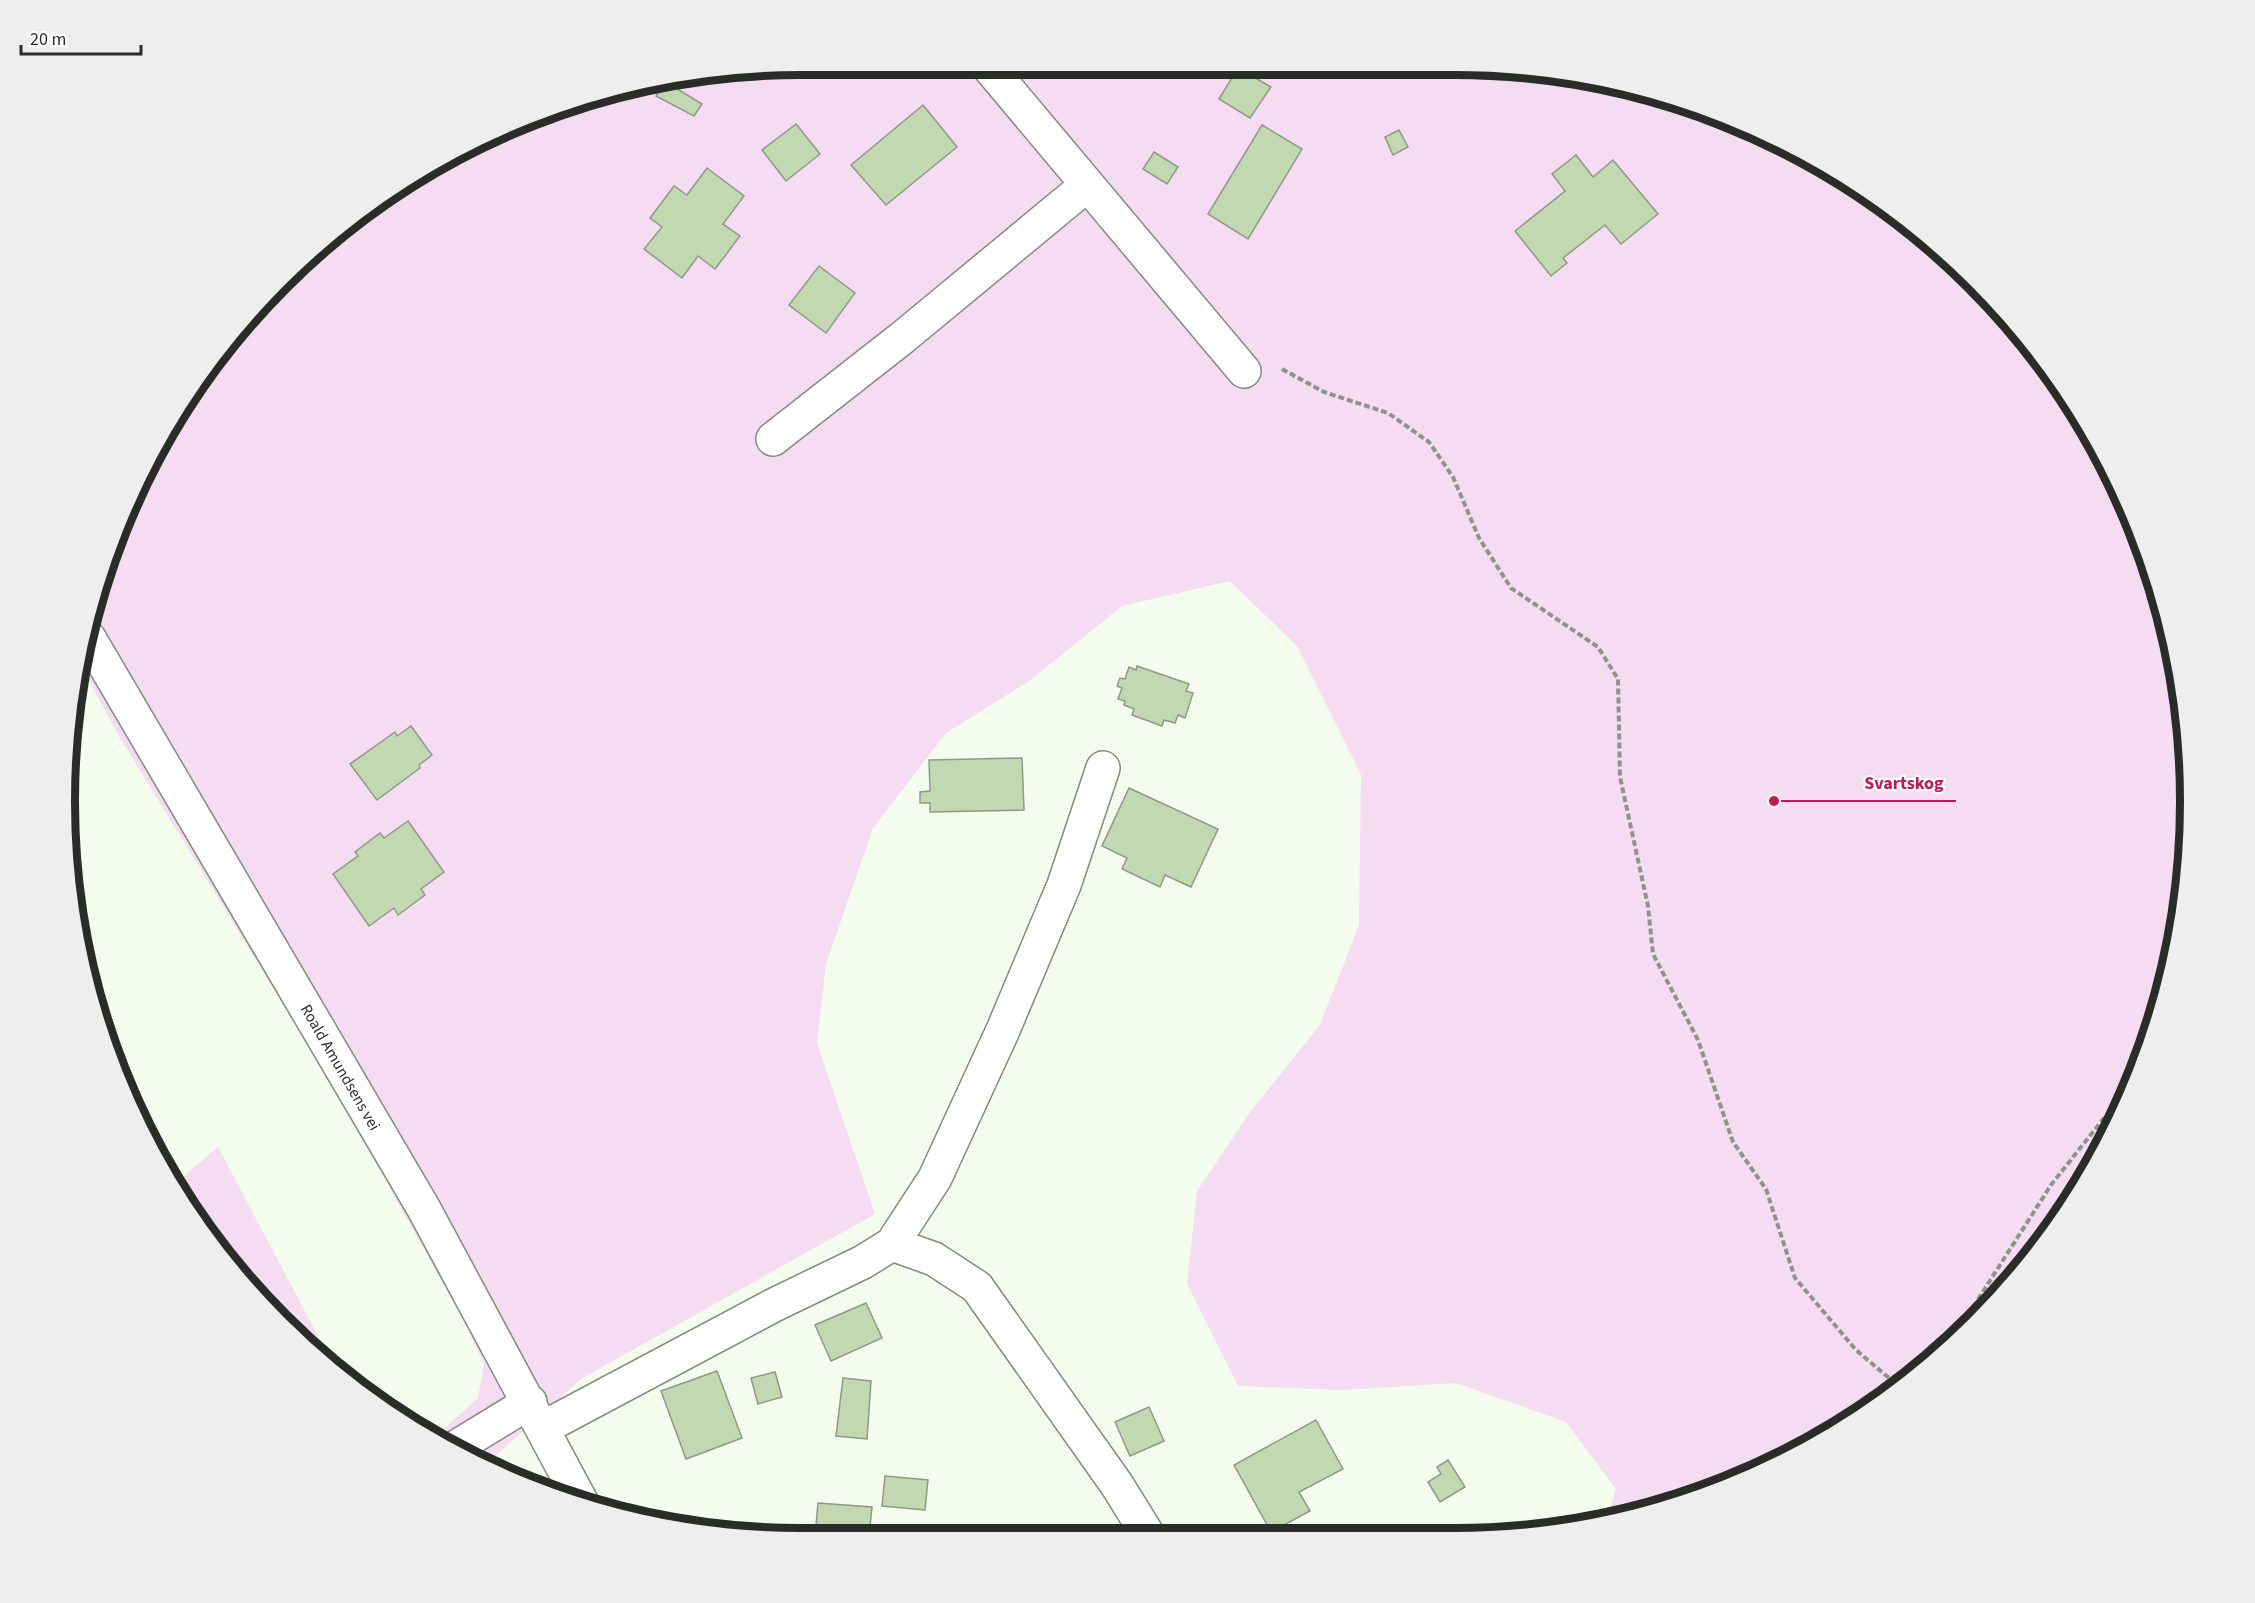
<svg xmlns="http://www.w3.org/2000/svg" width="2255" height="1603" viewBox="0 0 2255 1603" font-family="'Source Sans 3',sans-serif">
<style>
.green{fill:#f5dcf3}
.building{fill:#c2d8b1;stroke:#90988a;stroke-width:1.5}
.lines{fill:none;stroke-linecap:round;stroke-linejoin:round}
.minor-casing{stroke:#838b7e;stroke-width:36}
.path{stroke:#8e948a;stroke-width:4;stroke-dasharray:6 3;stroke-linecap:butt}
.minor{stroke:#fff;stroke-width:33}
.labels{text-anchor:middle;stroke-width:4.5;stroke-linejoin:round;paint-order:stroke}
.street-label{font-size:16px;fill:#292c27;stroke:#fff}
.rim{fill:none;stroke:#292c27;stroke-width:8}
.leader{fill:none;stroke:#c2185b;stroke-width:2}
.callout-dot{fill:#c2185b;stroke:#fff;stroke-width:2}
.callout-label{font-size:18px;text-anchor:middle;font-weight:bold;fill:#c2185b;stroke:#fff;stroke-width:4.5;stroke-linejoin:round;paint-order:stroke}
</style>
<rect width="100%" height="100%" fill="#f3fced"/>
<g class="green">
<polygon points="802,65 1454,65 1598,79 1691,104 1822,163 1902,217 2007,315 2092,433 2151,564 2184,705 2189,849 2165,992 2115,1127 2038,1250 1940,1355 1779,1463 1645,1513 1607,1521 1616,1489 1566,1422 1456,1383 1341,1390 1238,1386 1187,1284 1197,1191 1250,1112 1320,1025 1359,925 1361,775 1297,646 1230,581 1122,606 1029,681 946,733 873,828 826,964 817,1043 875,1214 581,1379 484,1466 435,1437 478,1398 484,1364 461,1316 334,1088 119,736 81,666 121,519 189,392 247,316 392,189 519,121 610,90"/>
<polygon points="218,1147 336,1370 248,1288 177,1182"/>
</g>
<g class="building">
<polygon points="1238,68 1271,87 1250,118 1219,99"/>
<polygon points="666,82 702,104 694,116 656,96"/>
<polygon points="923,105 957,147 886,205 851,165"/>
<polygon points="796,124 820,154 786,181 762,150"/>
<polygon points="1262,125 1302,149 1248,239 1208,214"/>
<polygon points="1399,130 1408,147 1393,155 1385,137"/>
<polygon points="1154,152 1178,167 1167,184 1143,169"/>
<polygon points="1576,155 1593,177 1613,160 1658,214 1621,244 1605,225 1563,258 1567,263 1551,276 1515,231 1565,191 1552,174"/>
<polygon points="707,168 744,196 723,224 740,236 715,269 698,256 682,278 644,249 662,227 650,218 674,186 687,195"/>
<polygon points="819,266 855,293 826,333 789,305"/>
<polygon points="1137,666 1189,684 1186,691 1193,693 1185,718 1178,715 1175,723 1164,720 1162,726 1132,715 1134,709 1124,705 1125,701 1118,699 1122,688 1117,686 1120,678 1125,679 1129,667 1136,670"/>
<polygon points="411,726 432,755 419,765 420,768 377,800 350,764 395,732 397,736"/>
<polygon points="1022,758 1024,810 930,812 930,803 920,803 920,792 930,791 929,760"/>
<polygon points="1129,788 1218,829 1191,887 1165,875 1160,887 1122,869 1127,858 1102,846"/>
<polygon points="408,821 444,872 421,889 425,895 398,915 394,908 369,926 333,874 358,856 355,852 380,833 384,838"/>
<polygon points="866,1303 882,1338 831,1361 815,1325"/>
<polygon points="717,1371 742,1438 686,1459 661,1391"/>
<polygon points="775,1372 782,1397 758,1404 751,1378"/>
<polygon points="843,1378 871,1381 867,1439 836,1436"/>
<polygon points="1149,1407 1164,1441 1130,1456 1115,1422"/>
<polygon points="1316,1420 1343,1469 1299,1492 1310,1511 1271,1532 1234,1465"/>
<polygon points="1448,1460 1465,1487 1440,1502 1428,1482 1441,1474 1437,1467"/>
<polygon points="885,1476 928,1480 925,1510 882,1506"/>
<polygon points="818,1503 872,1507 869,1536 815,1537"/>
</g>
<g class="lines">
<g class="minor-casing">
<g id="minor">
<polyline points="987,65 1244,371"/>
<polyline points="773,439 902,338 1087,185"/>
<polyline points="89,638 424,1209 582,1503"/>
<polyline points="892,1244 934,1259 977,1287 1117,1485 1148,1535"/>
<polyline points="543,1428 774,1305 863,1262 892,1244 935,1178 1003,1030 1064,885 1103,768"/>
<polyline points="453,1449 530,1402"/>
</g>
</g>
<g class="path">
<polyline points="1282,369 1324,392 1388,413 1429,442 1453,477 1479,538 1511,588 1598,647 1618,679 1620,777 1648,906 1653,954 1698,1040 1733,1142 1766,1189 1795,1278 1856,1350 1896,1384"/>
<polyline points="1949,1345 2051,1185 2131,1084"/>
</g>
<use href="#minor" class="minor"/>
</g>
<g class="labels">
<g class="street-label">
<text transform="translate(341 1067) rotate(60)" y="6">Roald Amundsens vei</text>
</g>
</g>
<path d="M0 0H2255V1603H0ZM801 75H1454A726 726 0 0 1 2180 801V802A726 726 0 0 1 1454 1528H801A726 726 0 0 1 75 802V801A726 726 0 0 1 801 75Z" fill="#eee" fill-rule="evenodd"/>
<path class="rim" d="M801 75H1454A726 726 0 0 1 2180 801V802A726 726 0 0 1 1454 1528H801A726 726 0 0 1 75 802V801A726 726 0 0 1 801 75Z"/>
<path class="leader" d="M1774 801L1852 801H1956"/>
<circle class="callout-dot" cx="1774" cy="801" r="6"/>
<g class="callout-label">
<text x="1904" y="789">Svartskog</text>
</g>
<path d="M21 45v9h120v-9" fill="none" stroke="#292c27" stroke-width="3"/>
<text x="30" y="45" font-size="18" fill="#292c27" stroke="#ffffff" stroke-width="4.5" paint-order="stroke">20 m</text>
</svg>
